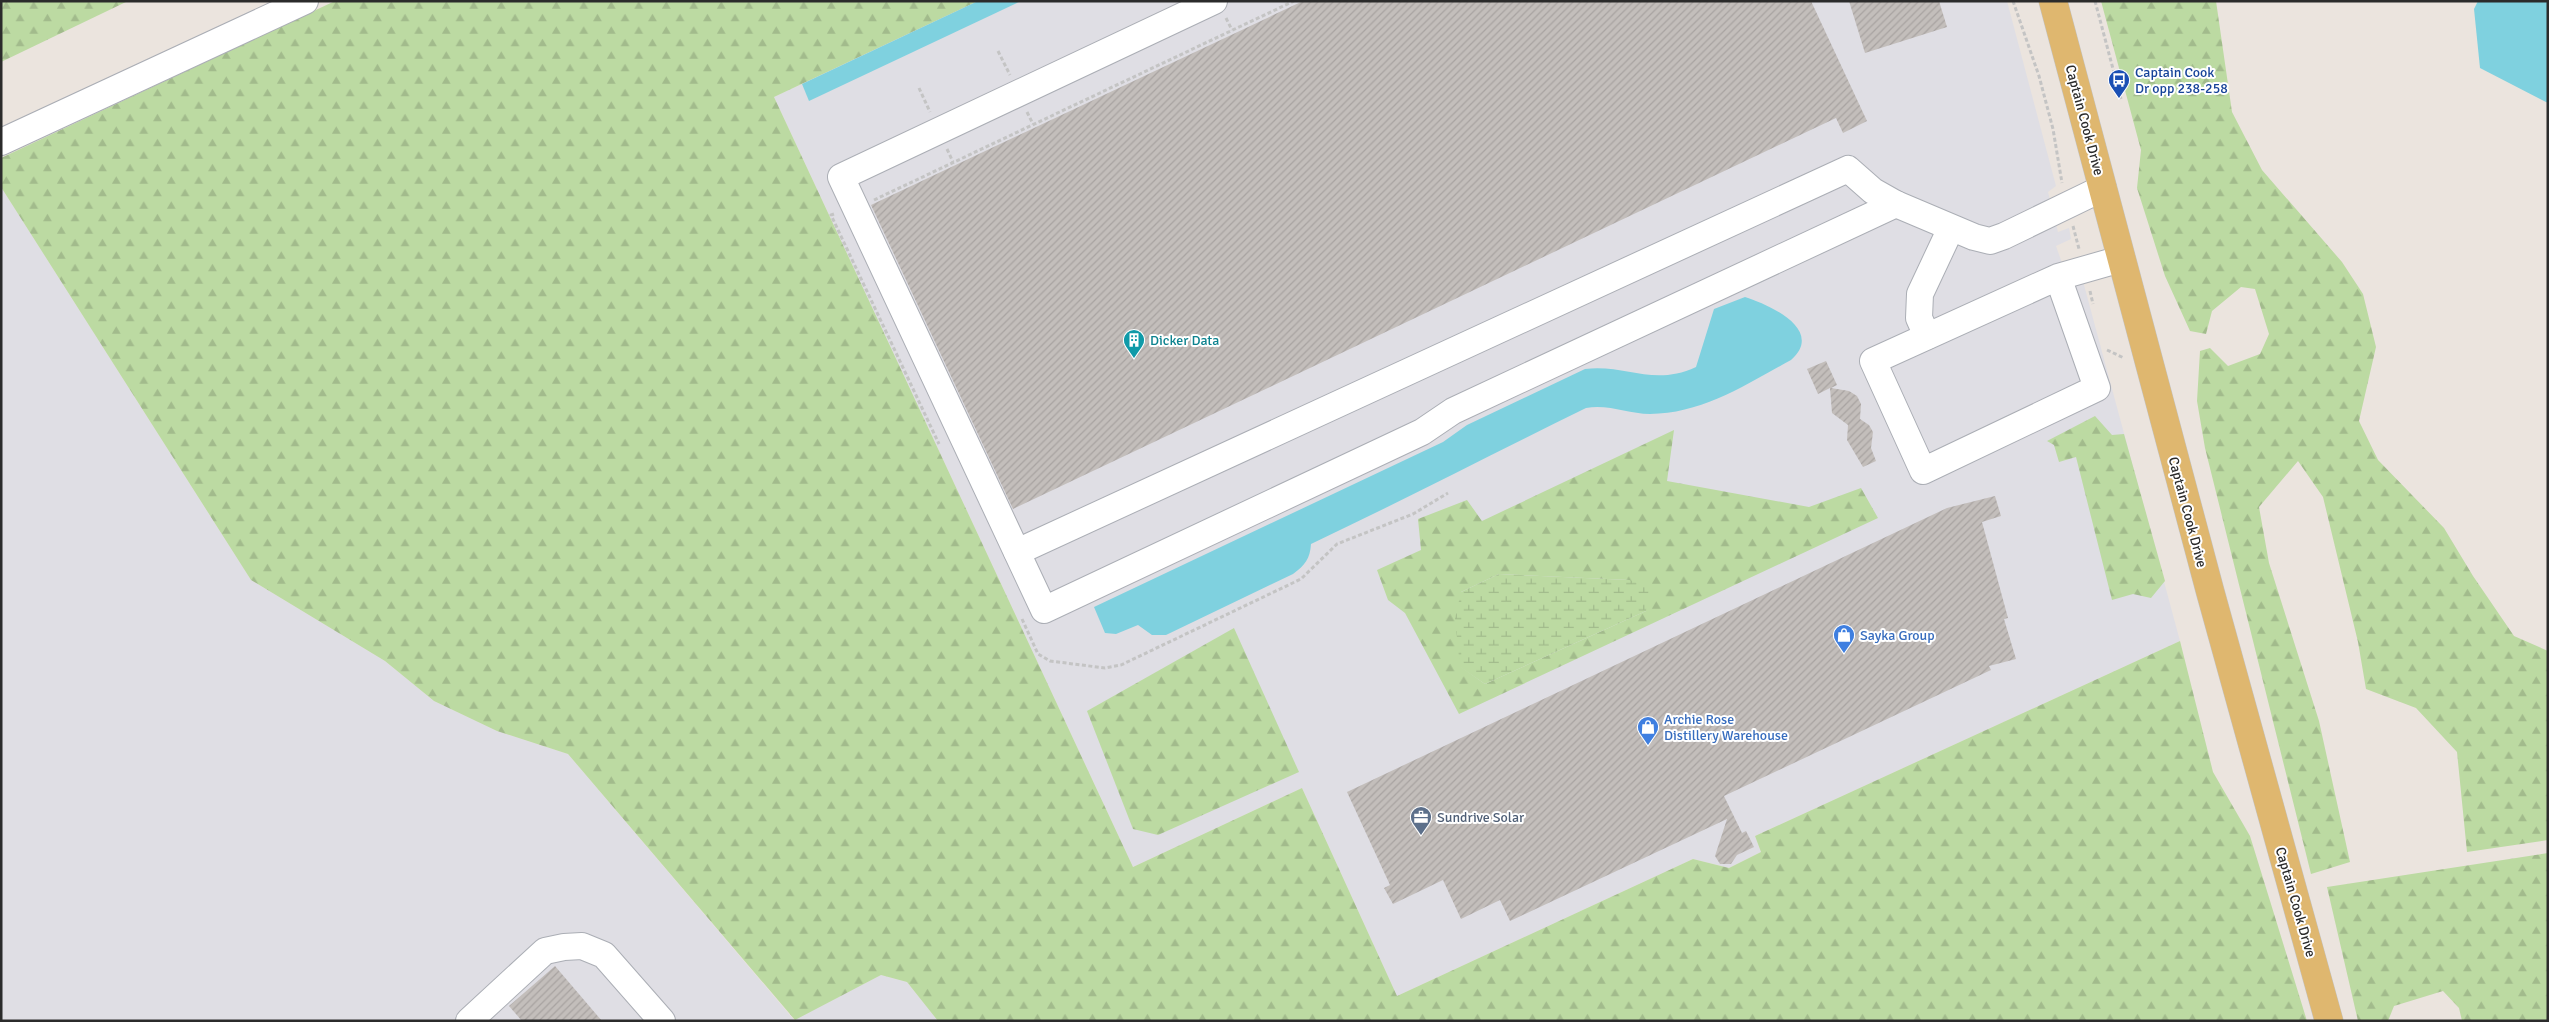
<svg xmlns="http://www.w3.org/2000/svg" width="2549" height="1022" viewBox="0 0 2549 1022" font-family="Signika,sans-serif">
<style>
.industrial{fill:#dfdee4}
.forest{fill:url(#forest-firs);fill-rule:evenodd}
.wetland{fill:url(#wetland-marsh)}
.water{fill:#7fd1df}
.building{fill:url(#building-hatch)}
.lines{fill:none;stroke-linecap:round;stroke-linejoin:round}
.minor-casing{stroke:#abaeb5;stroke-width:28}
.major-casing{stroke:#c4c4c4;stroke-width:29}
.path{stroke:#c4c4c4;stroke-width:3;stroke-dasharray:4 2.5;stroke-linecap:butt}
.minor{stroke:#fff;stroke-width:26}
.major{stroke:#dfb76f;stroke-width:28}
.labels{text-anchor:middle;stroke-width:4;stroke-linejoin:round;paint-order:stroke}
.transit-label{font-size:14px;fill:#164399;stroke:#fff;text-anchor:start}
.street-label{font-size:14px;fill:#2b2b2b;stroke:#fff}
.culture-label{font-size:14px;fill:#0d838f;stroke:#fff;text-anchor:start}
.shop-label{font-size:14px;fill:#366cbe;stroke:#fff;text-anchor:start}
.service-label{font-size:14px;fill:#4e5e75;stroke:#fff;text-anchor:start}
</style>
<defs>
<pattern id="forest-firs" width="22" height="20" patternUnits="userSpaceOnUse" patternTransform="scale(1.25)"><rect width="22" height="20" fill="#bcdaa2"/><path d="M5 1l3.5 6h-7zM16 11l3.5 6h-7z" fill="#a2bb8c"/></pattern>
<pattern id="wetland-marsh" width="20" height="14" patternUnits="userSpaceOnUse" patternTransform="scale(1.25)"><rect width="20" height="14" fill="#bcdaa2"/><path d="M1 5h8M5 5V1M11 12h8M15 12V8" fill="none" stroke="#a2bb8c"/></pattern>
<pattern id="building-hatch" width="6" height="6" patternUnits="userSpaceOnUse" patternTransform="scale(1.25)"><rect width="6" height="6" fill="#c3bebb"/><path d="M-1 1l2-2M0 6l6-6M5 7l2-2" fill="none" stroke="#a8a3a1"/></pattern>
</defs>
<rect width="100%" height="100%" fill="#ebe4de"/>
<g class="industrial">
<polygon points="978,1 2007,1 2056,186 2048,192 2058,232 2069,228 2071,239 2056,246 2062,263 2077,259 2180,641 1755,836 1761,852 1729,868 1693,859 1397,996 1302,788 1133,867 774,97"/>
<polygon points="1,187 251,580 385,661 434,701 497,731 568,754 794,1020 881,975 907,982 938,1021 1,1021"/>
</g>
<g class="forest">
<polygon points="1,1 128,1 1,62"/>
<polygon points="335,1 978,1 774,97 1133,867 1302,788 1397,996 1693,859 1729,868 1761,852 1755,836 2180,641 2213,772 2250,836 2307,1021 938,1021 907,982 881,975 795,1020 568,754 497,731 434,701 385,661 251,580 1,187 1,158"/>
<polygon points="2101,1 2216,1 2232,112 2262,170 2342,262 2363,294 2376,347 2359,421 2378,460 2444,528 2473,576 2514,636 2548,651 2548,840 2467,852 2457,752 2416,708 2366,689 2358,642 2323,497 2298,461 2259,507 2269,563 2319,721 2350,862 2311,874 2205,448 2197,401 2200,351 2210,348 2228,366 2260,354 2269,334 2255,289 2241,287 2212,311 2206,334 2190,331 2165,276 2137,188 2141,150"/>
<polygon points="2095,416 2112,435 2124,434 2165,581 2151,598 2133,594 2112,600 2076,457 2059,462 2054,445 2047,441"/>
<path d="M1674,430L1667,481L1809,507L1861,488L1878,518L1459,714L1405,613L1388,600L1377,570L1421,550L1418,519L1467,500L1482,521ZM1499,574L1629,580L1646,611L1485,684L1461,667V592Z"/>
<polygon points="1234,628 1299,772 1158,835 1133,829 1087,711"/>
<polygon points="2548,853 2548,1021 2462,1021 2459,1008 2443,991 2394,1006 2388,1021 2358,1021 2327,887"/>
</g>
<polygon class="wetland" points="1499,574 1629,580 1649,587 1646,611 1485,684 1460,667 1455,618 1461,592"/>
<g class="water">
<polygon points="978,1 1021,1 809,101 802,84"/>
<polygon points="2478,1 2548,1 2548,103 2480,68 2474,9"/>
<path d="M1745,297C1770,305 1825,330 1791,360C1747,384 1702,414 1650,414C1628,414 1609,404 1586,408C1494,453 1404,500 1311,544C1310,559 1305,565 1293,574L1166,635H1152L1138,625L1116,634L1105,633L1094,607L1443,442L1467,425L1585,369C1626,364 1653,387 1696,367L1714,309Z"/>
</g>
<g class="building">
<polygon points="1303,1 1811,1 1867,121 1843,133 1836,118 1013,509 871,205"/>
<polygon points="1849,1 1939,1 1947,27 1865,53"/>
<polygon points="1826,361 1837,385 1831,388 1849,391 1857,396 1861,404 1860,419 1869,425 1873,432 1871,448 1876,461 1863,467 1847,440 1848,425 1832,413 1830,388 1818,394 1807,369"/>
<polygon points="1995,496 2001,516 1982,522 2008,618 2004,619 2016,659 1989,666 1991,670 1724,796 1742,833 1746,831 1754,847 1737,855 1731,864 1720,864 1715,856 1727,819 1510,921 1500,900 1461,919 1443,880 1393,904 1384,888 1390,885 1347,792 1947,508"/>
<polygon points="555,966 602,1021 522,1021 509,1006"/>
</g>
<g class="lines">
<g class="minor-casing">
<g id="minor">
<polyline points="1214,1 841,177 1044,610 1422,432 1453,411 1896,204"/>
<polyline points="1,142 305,1"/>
<polyline points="2058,277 2097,388 1923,471 1873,361 2058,277 2121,259"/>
<polyline points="1927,336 1919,318 1920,294 1951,228"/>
<polyline points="1017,552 1848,169 1873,191 1896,204 1974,237 1990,241 2004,236 2103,188"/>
<polyline points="469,1021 545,951 564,947 582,946 604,955 662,1021"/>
</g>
</g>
<g class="major-casing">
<polyline id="major" points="2053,1 2210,591 2329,1021"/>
</g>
<g class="path">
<polyline points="2013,1 2039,76 2053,129 2062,183"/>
<polyline points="2095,1 2121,99"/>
<polyline points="1226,18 1232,30"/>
<polyline points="998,51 1010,75"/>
<polyline points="919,88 930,112"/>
<polyline points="1027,112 1033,124"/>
<polyline points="947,149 953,162"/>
<polyline points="874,200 1294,1"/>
<polyline points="834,214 831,215 939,444"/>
<polyline points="2073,226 2079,249"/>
<polyline points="2090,291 2093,304"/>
<polyline points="2107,350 2124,358"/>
<polyline points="1022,619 1038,654 1050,661 1105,668 1121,665 1301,579 1337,544 1413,514 1448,493"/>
</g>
<use href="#minor" class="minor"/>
<use href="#major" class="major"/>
</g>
<defs>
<g id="bus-pin" transform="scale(1.125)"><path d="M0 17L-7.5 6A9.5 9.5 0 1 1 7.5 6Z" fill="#1a4fb4" stroke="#fff"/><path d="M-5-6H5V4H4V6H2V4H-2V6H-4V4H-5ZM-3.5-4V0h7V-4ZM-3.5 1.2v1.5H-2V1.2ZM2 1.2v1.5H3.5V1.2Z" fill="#fff"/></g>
<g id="building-pin" transform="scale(1.125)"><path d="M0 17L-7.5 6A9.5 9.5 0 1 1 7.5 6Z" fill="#0f9aa8" stroke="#fff"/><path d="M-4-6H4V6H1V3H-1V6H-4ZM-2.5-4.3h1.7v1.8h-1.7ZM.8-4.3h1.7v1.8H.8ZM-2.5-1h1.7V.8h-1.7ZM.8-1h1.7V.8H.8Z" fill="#fff"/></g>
<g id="shop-pin" transform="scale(1.125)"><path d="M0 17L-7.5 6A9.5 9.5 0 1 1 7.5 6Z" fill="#3f7fe0" stroke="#fff"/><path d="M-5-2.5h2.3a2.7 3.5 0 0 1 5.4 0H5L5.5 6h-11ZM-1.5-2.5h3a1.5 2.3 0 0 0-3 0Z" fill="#fff"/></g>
<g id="office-pin" transform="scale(1.125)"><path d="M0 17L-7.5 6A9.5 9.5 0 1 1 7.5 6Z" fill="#5c6f8a" stroke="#fff"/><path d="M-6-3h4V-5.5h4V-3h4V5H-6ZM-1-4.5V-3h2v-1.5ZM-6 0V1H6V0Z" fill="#fff"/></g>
</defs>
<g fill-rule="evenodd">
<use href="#bus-pin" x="2119" y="80"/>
<use href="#building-pin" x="1134" y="340"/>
<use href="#shop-pin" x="1844" y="635"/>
<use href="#shop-pin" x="1648" y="727"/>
<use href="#office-pin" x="1421" y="817"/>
</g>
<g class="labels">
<g class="transit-label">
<text x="2135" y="77">Captain Cook<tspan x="2135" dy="16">Dr opp 238-258</tspan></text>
</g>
<g class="street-label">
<text transform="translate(2085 120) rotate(75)" y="5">Captain Cook Drive</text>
<text transform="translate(2188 512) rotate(75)" y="5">Captain Cook Drive</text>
<text transform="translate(2296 902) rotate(74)" y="5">Captain Cook Drive</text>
</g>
<g class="culture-label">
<text x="1150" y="345">Dicker Data</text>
</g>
<g class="shop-label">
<text x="1860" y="640">Sayka Group</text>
<text x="1664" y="724">Archie Rose<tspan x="1664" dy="16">Distillery Warehouse</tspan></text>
</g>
<g class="service-label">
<text x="1437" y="822">Sundrive Solar</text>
</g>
</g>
<rect width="2549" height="1022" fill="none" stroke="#2b2b2b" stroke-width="5"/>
</svg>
